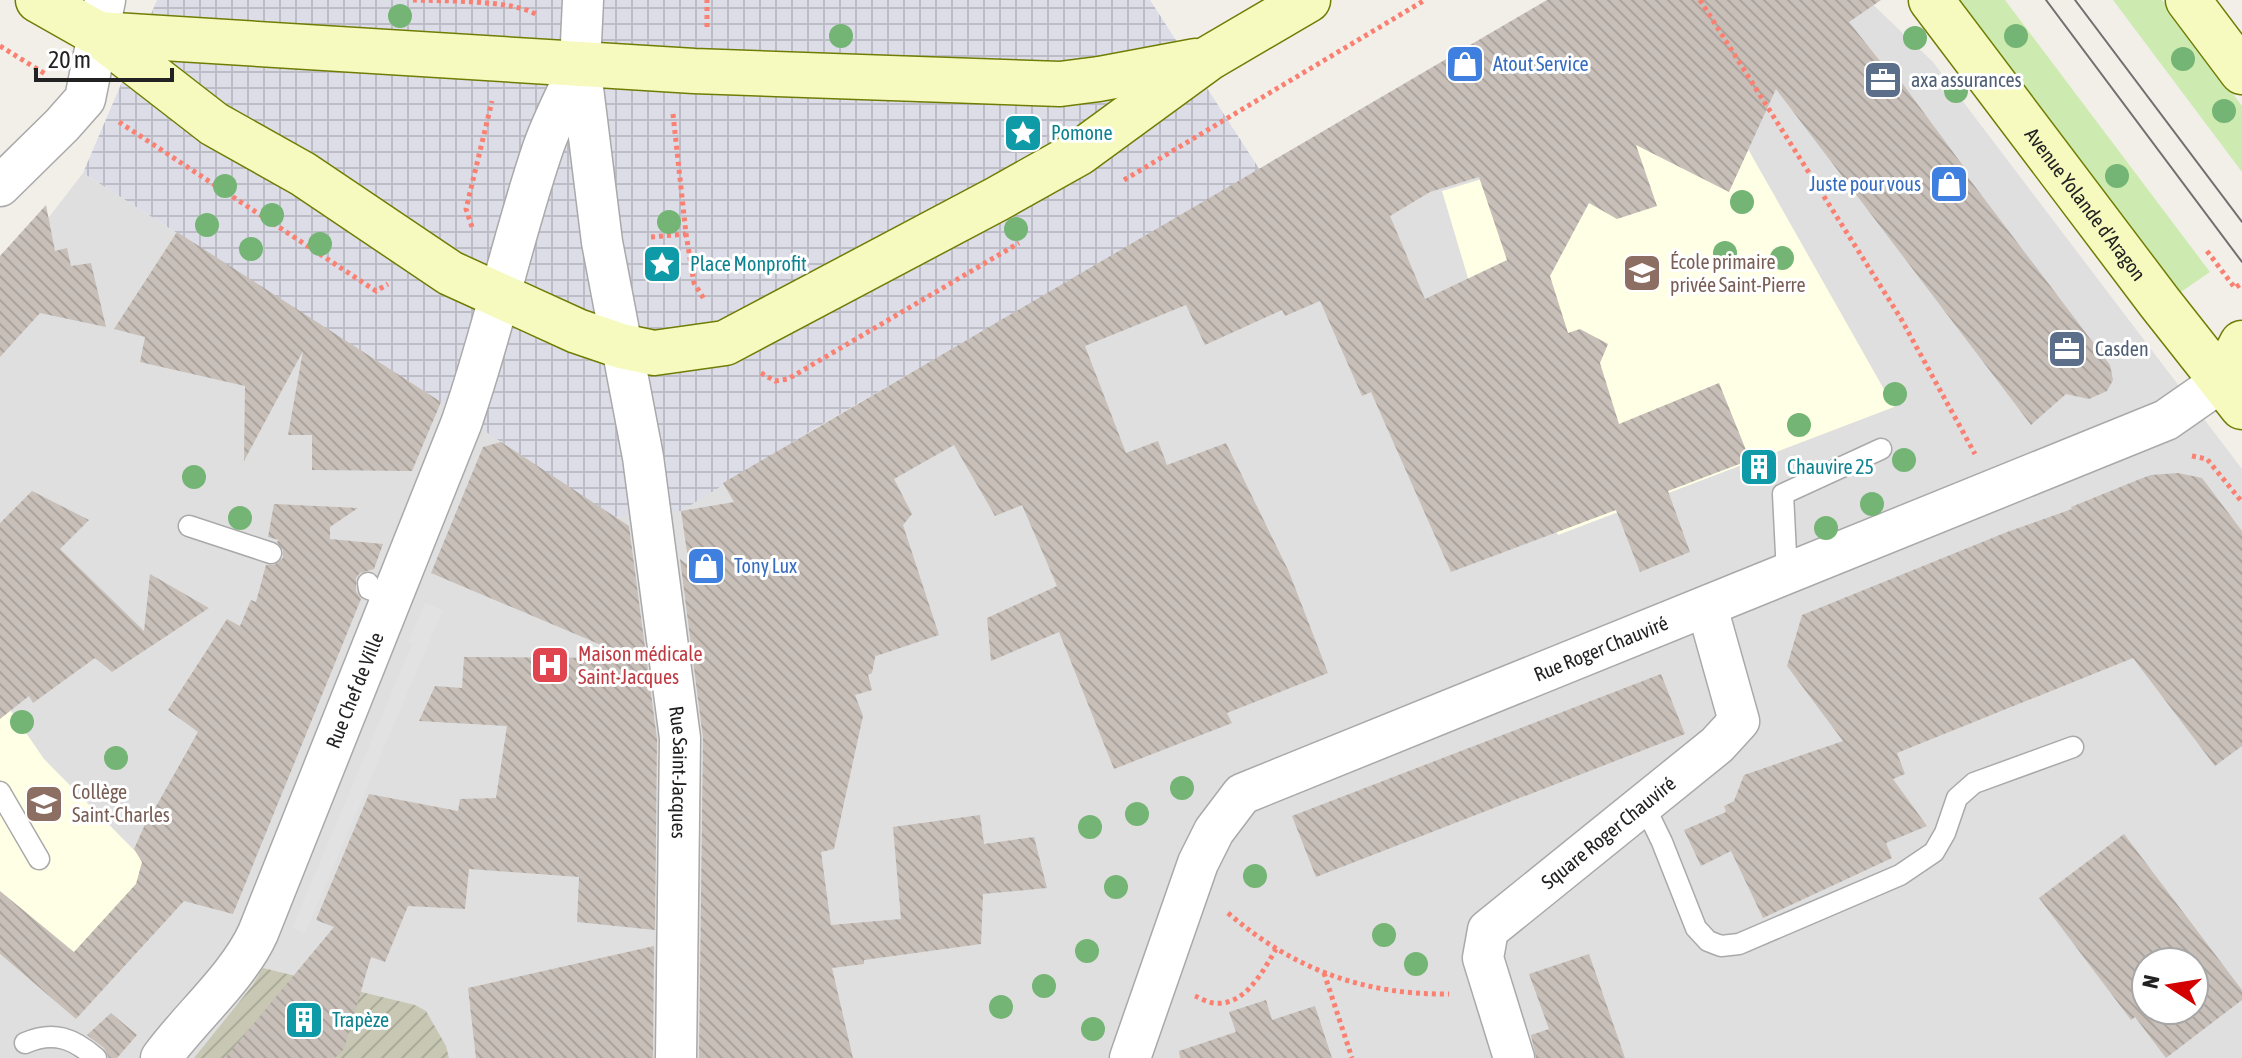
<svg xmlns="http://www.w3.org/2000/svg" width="2242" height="1058" viewBox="0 0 2242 1058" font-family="'Asap Condensed',sans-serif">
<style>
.residential{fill:#e0dfdf;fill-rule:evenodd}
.education{fill:#ffffe5}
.construction{fill:url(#construction-furrows)}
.grass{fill:#cdebb0}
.parking{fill:#e2e2e2}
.plaza{fill:url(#plaza-grid)}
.building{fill:url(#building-back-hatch);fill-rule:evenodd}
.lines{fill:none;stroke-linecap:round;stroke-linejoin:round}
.service-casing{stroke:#a9a9a9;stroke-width:23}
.minor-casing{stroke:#a9a9a9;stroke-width:43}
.secondary-casing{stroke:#707d05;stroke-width:47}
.path{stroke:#fa8072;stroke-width:5;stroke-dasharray:4 4;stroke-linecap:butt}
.service{stroke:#fff;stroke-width:20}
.minor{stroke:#fff;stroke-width:40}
.secondary{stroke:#f7fabf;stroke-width:44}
.tram{stroke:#707070;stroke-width:2}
.tree{fill:#74b475}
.labels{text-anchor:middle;stroke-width:6;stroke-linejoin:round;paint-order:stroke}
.shop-label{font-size:20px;fill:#366cbe;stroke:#fff;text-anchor:start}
.service-label{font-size:20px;fill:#4e5e75;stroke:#fff;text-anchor:start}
.culture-label{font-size:20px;fill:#0d838f;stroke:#fff;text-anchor:start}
.street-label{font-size:20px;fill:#222;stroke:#fff}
.education-label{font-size:20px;fill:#785e54;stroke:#fff;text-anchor:start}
.health-label{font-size:20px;fill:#be3a42;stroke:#fff;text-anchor:start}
</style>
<defs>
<pattern id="construction-furrows" width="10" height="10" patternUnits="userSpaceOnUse" patternTransform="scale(2)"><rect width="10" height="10" fill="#c7c7b4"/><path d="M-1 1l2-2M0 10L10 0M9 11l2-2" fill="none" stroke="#abab9a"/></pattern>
<pattern id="plaza-grid" width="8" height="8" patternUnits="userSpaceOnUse" patternTransform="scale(2)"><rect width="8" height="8" fill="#dddde8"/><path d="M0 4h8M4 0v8" fill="none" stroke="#bdbdc7"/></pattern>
<pattern id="building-back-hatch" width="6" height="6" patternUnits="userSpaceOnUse" patternTransform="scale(2)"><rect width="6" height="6" fill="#c7bfb8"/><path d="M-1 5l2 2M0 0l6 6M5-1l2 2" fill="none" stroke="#aba49e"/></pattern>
</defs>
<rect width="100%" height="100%" fill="#f2efe9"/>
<path class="residential" d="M1868,0L1933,62L2242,469V1058H0V256L49,217L83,173L441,402L681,511L723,483L1121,250ZM2146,962H2194V1010H2146Z"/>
<g class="education">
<polygon points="1727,112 1894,407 1558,535 1491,355 1442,191 1621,137"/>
<polygon points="0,668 11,711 44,759 135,851 153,858 154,864 41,989 0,954"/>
</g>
<polygon class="construction" points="263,968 415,1005 426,1011 446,1046 449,1058 194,1058 252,986"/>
<g class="grass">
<polygon points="1956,0 2005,0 2210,272 2178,294"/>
<polygon points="2113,0 2162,0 2242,106 2242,172"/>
</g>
<polygon class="parking" points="425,603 443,610 305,933 292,928 412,644 408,642"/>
<polygon class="plaza" points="157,0 1150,0 1260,170 814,429 681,511 614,517 441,402 83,173"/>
<g class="building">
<path d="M1547,0H1881L1849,22L1899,85L1902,83L1964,167L1961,168L2110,365L2113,380L2107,391L2089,399L2066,394L2031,425L1776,89L1729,192L1636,145L1657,206L1617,219L1589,203L1550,276L1568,333L1580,329L1608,344L1600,363L1619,424L1719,383L1750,460L1668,491L1690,552L1640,572L1616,510L1451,572L1371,392L1362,396L1320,301L1285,316L1282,310L1205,345L1186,305L1085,346L1126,453L1158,441L1167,465L1226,443L1289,572L1328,673L1227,713L1232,723L1114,769L1059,632L991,661L987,618L1057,586L1022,505L995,516L954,445L894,479L912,514L903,525L939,635L876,656V653L872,673L868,675L872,690L855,695L863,716L834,849L821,852L831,925L901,919L893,827L980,815L984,844L1034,837L1047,888L983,894L981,944L864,960V964L832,968L853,1058H699L703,738L680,559L689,566L681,511L734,502L723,483ZM1479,177L1507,260L1425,299L1390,216L1430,192Z"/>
<polygon points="46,205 55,251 67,248 71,266 91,263 106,327 40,313 0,357 0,256"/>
<polygon points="177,232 441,402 412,471 312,470 312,435 288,435 303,351 244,461 245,386 140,362 145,337 114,329"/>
<polygon points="501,442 629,526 657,739 655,930 577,922 579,877 469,869 465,909 408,906 385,962 371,957 344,1049 335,1058 225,1058 334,927 316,920 369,794 458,811 460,799 496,798 507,726 419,721 435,686 462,688 464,657 632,658 431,573 483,447"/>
<polygon points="2178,473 2202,478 2242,531 2242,746 2215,766 2133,658 1897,753 1905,774 1893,779 1927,826 1886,843 1892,858 1763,918 1731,851 1701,866 1684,830 1726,812 1724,806 1734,801 1744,775 1843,741 1787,666 1802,615 2007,532 2072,509 2071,507 2140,479 2151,475"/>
<polygon points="32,491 89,520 60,549 144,631 150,574 209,608 112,672 95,658 33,703 29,696 0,719 0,523"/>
<polygon points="274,504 358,508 330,527 330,539 383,544 374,569 360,573 356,578 356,591 361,599 233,914 184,901 76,1019 0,954 0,891 74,952 136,884 142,862 134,849 152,809 154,810 198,732 168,710 227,619 240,626 251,600 256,602 266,565 274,565 283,558 283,550 277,542 279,540 268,537"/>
<polygon points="1661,674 1685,734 1316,877 1292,816"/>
<path d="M2124,834L2242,990V1000L2166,1058L2135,1017L2131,1020L2039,898ZM2146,962H2194V1010H2146Z"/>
<polygon points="654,946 653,1058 476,1058 468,988"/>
<polygon points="1589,954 1625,1058 1536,1058 1531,1035 1549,1029 1529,974"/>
<polygon points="1266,1000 1272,1020 1315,1006 1332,1058 1180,1058 1179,1051 1236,1032 1229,1012"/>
<polygon points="111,1013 137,1035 117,1058 109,1058 104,1048 87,1035"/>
</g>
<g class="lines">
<g class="service-casing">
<g id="service">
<polyline points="189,526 271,553"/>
<polyline points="1787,574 1783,494 1881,449"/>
<polyline points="368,583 369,589 392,597"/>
<polyline points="0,792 39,859"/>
<polyline points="1644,805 1662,842 1696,928 1708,941 1721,946 1739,944 1900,875 1934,852 1945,833 1957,798 1974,783 2073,747"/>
<path d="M25,1043C54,1030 74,1039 96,1058"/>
</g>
</g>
<g class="minor-casing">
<g id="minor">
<path id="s1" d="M583,0L580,64L602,242L643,457L680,738L676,1058"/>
<polyline points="0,186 62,125 85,99 105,0"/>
<path id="s2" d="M161,1058C190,1018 238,977 258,933L461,424C493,333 512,239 543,148C553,119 568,92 580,64"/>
<path id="s3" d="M1130,1058L1198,863L1214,831L1242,794L2166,420L2222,381"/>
<path id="s4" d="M1514,1058L1483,958L1488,930L1717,745L1739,721L1707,607"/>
</g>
</g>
<g class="secondary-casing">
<g id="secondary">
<polyline points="38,0 98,34 214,124 303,174 450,273 577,331 621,346 654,353 725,343 997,199 1079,153 1209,58 1308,0"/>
<path id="s5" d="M1931,0L2160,303L2242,407"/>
<polyline points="2188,0 2242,72"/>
<polyline points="98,34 694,71 1060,84 1099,79 1195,61"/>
<polyline points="2222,381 2242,343"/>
</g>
</g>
<g class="path">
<path d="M413,0C443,1 515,0 537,15"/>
<polyline points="1700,0 1900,317 1975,454"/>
<polyline points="707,27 707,0"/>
<polyline points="0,46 47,75"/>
<polyline points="673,114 686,234 694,283 704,299"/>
<polyline points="119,122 376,291 388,284"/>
<polyline points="1124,180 1425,0"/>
<polyline points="472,227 466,209 492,101"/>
<polyline points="651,237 686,234"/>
<polyline points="2207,251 2235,288 2242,283"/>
<polyline points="761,373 775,381 788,379 1019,243"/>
<polyline points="2192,456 2207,459 2242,502"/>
<path d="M1228,913C1293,969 1363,995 1449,994"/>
<polyline points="1324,973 1352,1058"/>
<path d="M1195,996C1200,998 1207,1002 1213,1003C1245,1007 1263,971 1276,949"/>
</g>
<use href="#service" class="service"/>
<use href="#minor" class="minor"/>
<use href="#secondary" class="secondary"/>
<g class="tram">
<polyline points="2046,0 2242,262"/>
<polyline points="2075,0 2242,222"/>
</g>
</g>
<g class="tree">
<circle cx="400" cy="16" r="12"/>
<circle cx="841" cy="36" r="12"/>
<circle cx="2016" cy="36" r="12"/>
<circle cx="1915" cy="38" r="12"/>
<circle cx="2183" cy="59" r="12"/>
<circle cx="1956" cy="91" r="12"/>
<circle cx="2224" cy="111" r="12"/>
<circle cx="2117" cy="176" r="12"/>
<circle cx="225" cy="186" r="12"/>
<circle cx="1742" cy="202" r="12"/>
<circle cx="272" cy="215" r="12"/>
<circle cx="669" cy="222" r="12"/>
<circle cx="207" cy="225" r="12"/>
<circle cx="1016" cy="229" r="12"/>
<circle cx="320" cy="244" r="12"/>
<circle cx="251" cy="249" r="12"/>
<circle cx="1725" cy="253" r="12"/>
<circle cx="1782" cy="258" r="12"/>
<circle cx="1895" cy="394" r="12"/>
<circle cx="1799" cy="425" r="12"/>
<circle cx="1904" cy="460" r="12"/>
<circle cx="194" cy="477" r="12"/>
<circle cx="1872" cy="504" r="12"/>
<circle cx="240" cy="518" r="12"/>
<circle cx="1826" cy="528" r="12"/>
<circle cx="22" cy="722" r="12"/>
<circle cx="116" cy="758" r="12"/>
<circle cx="1182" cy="788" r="12"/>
<circle cx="1137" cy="814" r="12"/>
<circle cx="1090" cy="827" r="12"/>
<circle cx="1255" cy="876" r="12"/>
<circle cx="1116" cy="887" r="12"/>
<circle cx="1384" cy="935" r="12"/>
<circle cx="1087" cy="951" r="12"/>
<circle cx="1416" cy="964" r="12"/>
<circle cx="1044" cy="986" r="12"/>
<circle cx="1001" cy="1007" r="12"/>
<circle cx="1093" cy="1029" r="12"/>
</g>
<defs>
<g id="shop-square" transform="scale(2)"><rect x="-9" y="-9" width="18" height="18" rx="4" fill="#3f7fe0" stroke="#fff"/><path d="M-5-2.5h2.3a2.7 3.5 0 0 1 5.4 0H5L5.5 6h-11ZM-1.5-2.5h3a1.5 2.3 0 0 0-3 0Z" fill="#fff"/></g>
<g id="office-square" transform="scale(2)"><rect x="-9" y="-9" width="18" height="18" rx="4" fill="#5c6f8a" stroke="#fff"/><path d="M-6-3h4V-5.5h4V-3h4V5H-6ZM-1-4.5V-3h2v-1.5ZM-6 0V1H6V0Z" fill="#fff"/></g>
<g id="sight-square" transform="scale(2)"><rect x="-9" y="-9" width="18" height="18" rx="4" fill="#0f9aa8" stroke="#fff"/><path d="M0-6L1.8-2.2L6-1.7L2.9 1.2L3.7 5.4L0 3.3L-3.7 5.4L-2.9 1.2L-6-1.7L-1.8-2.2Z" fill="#fff"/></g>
<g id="school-square" transform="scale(2)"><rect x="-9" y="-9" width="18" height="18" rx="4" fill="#8d6e63" stroke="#fff"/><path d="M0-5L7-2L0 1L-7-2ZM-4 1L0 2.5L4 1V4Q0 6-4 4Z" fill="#fff"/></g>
<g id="building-square" transform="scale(2)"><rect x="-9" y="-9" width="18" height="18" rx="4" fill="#0f9aa8" stroke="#fff"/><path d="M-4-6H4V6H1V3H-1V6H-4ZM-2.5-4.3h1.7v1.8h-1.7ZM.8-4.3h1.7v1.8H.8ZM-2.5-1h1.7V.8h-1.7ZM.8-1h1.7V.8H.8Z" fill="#fff"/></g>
<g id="hospital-square" transform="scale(2)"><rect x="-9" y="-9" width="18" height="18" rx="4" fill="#e0444e" stroke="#fff"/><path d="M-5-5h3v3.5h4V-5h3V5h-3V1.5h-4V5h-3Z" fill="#fff"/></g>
</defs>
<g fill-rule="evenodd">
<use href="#shop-square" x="1465" y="64"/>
<use href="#office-square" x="1883" y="80"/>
<use href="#sight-square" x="1023" y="133"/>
<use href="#shop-square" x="1949" y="184"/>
<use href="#sight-square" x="662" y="264"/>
<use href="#school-square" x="1642" y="273"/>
<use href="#office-square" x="2067" y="349"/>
<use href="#building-square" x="1759" y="467"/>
<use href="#shop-square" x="706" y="566"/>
<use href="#hospital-square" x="550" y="665"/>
<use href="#school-square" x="44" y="804"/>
<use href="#building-square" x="304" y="1020"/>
</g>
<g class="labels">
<g class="shop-label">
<text x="1493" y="71">Atout Service</text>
<text x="1921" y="191" text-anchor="end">Juste pour vous</text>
<text x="734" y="573">Tony Lux</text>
</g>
<g class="service-label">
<text x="1911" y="87">axa assurances</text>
<text x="2095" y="356">Casden</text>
</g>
<g class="culture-label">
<text x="1051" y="140">Pomone</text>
<text x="690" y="271">Place Monprofit</text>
<text x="1787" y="474">Chauvire 25</text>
<text x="332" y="1027">Trapèze</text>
</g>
<g class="street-label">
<text dy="7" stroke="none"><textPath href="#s5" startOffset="256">Avenue Yolande d’Aragon</textPath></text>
<text dy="7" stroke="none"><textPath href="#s3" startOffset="676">Rue Roger Chauviré</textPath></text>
<text dy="7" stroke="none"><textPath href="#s2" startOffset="420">Rue Chef de Ville</textPath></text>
<text dy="7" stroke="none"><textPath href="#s1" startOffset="780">Rue Saint-Jacques</textPath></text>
<text dy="7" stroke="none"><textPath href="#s4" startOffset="288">Square Roger Chauviré</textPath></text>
</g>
<g class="education-label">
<text x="1670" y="269">École primaire<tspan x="1670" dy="23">privée Saint-Pierre</tspan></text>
<text x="72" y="799">Collège<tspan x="72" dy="23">Saint-Charles</tspan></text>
</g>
<g class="health-label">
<text x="578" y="661">Maison médicale<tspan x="578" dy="23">Saint-Jacques</tspan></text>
</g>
</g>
<g transform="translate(2170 986) rotate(282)"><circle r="38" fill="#ffffff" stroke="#a7a7a7" stroke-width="2"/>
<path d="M0-6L14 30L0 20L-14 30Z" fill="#d40000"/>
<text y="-12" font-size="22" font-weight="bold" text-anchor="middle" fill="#222222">N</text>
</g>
<path d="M36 68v12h136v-12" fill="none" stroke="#222222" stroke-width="4"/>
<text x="48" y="68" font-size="24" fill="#222222" stroke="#ffffff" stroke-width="6" paint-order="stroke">20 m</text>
</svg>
